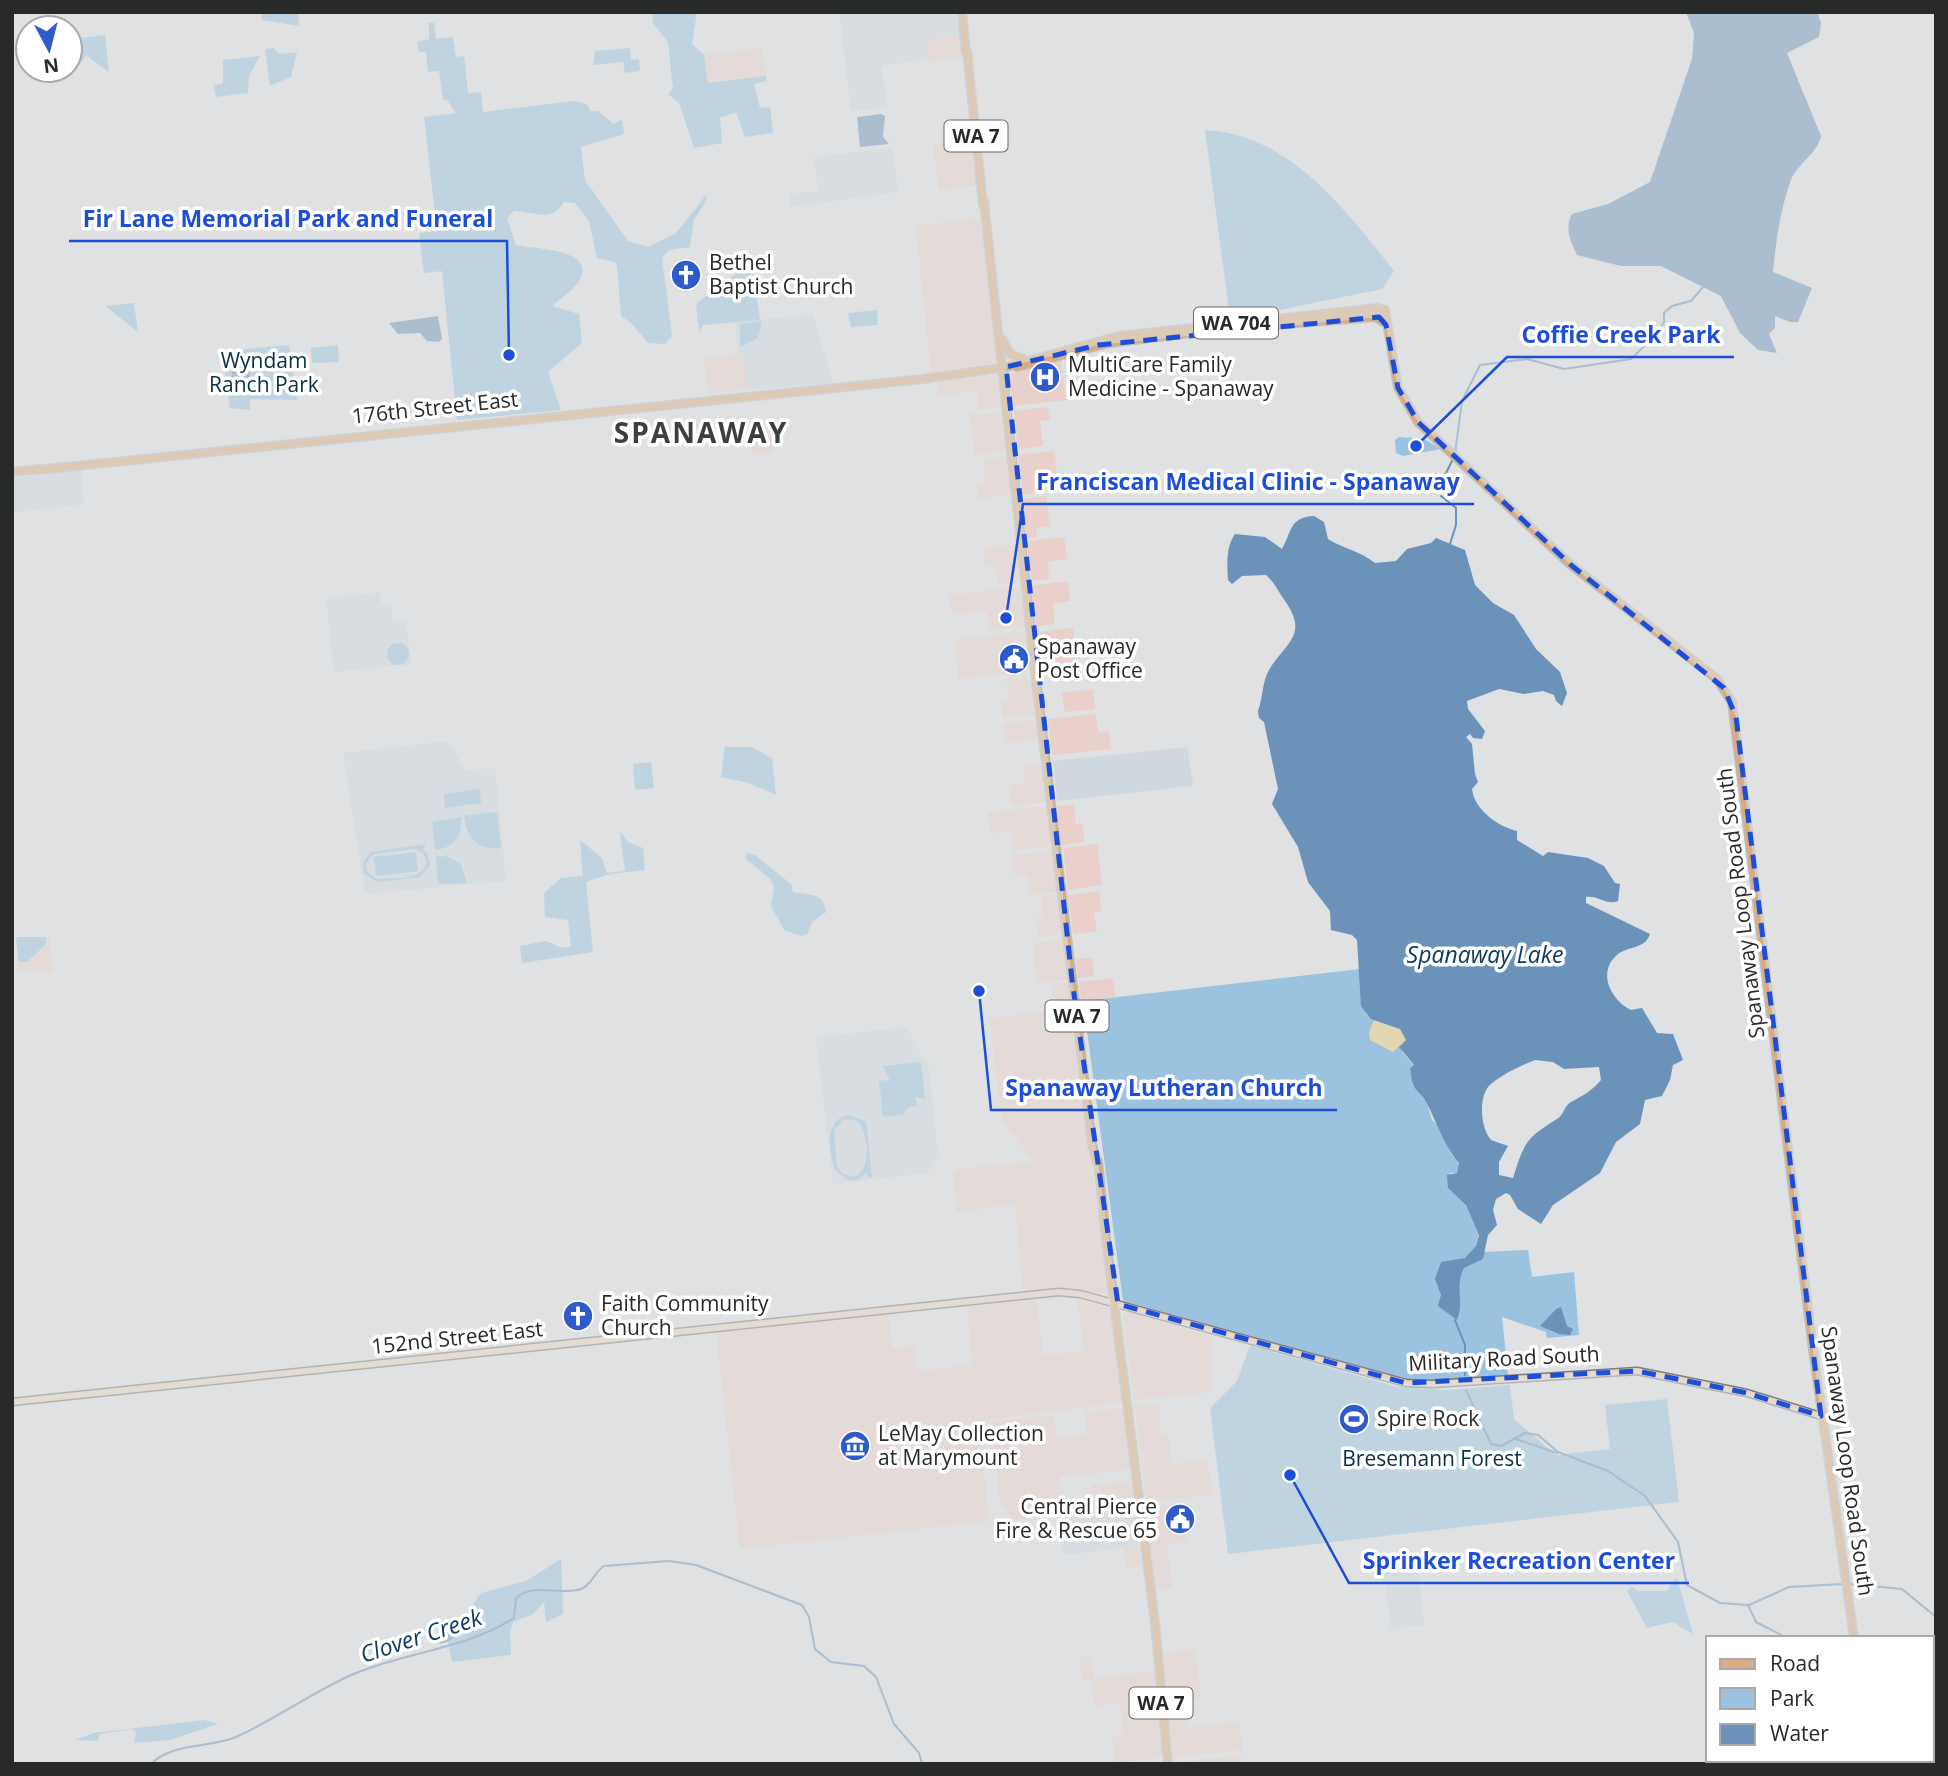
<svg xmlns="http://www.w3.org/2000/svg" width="1948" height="1776" viewBox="0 0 1948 1776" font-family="'Open Sans',sans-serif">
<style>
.commercial{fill:#ead0cb}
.built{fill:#d0d8df}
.green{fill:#9bc2df;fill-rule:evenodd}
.sand{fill:#e1d7b2}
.water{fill:#6b92b9;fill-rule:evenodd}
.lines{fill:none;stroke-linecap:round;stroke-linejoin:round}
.stream{stroke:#6b92b9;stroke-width:2}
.secondary-casing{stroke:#7a7c7d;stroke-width:9}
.primary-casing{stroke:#bebfbf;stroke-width:10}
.secondary{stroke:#ecd5c0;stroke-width:6}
.primary{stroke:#d9ab80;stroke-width:7}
.marked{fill:none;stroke:#1d4ed8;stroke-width:5;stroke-dasharray:14 9;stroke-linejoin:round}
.labels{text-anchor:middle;stroke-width:7;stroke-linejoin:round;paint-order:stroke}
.shield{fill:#fff;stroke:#686969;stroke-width:2}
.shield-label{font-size:19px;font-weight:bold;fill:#282929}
.poi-label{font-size:21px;fill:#282929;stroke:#fff;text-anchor:start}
.park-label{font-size:21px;fill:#073048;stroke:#fff}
.street-label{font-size:21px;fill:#282929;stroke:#fff}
.water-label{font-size:23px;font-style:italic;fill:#0f3a61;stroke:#fff}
.district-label{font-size:28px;font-weight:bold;letter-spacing:2px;fill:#3d3e40;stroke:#fff}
.leader{fill:none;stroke:#1d4ed8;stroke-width:2.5}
.callout-dot{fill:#1d4ed8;stroke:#fff;stroke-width:2.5}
.callout-label{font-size:23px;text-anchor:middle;font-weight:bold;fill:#1d4ed8;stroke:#fff;stroke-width:7;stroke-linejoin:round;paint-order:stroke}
</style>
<rect width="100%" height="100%" fill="#dfe1e2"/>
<g class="commercial">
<polygon points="959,34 962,57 927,62 925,38"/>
<polygon points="762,48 766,76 708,83 704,55"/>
<polygon points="973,140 978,185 939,190 933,145"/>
<polygon points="981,218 996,362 931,373 916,226"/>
<polygon points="738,354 744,359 749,390 709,393 704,359"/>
<polygon points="1061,360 1066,400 1013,406 1009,377 1013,373"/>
<polygon points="997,375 1002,407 979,410 977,391 940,395 938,382"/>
<polygon points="1048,407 1050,420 1040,421 1043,446 1018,449 1014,411"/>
<polygon points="1002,412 1007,451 975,455 970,415"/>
<polygon points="772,427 774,452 752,454 750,429"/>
<polygon points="1054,451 1059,490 1022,495 1018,455"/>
<polygon points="1008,456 1013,494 979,499 977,484 986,483 983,459"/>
<polygon points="1046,496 1050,526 1036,528 1037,537 1026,539 1022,499"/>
<polygon points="1064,537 1067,559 1048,562 1049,579 1032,581 1026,541"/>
<polygon points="1019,544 1023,581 998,584 996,566 985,567 983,548"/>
<polygon points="1068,581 1070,601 1053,604 1055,624 1036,626 1031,586"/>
<polygon points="1024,587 1028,626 990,630 987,611 952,615 950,595"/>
<polygon points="1073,628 1075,646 1084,646 1084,651 1077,652 1078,666 1042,670 1038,632"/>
<polygon points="1028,631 1033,671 959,679 955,640"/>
<polygon points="1033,678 1036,714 1002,718 1001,700 1009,699 1007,680"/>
<polygon points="1093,689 1095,709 1065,712 1062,693"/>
<polygon points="1096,714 1098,732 1109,731 1111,749 1052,755 1048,719"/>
<polygon points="1038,720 1040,739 1005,743 1003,724"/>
<polygon points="1042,763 1047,802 1012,806 1009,786 1025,784 1023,766"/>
<polygon points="1074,805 1076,824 1083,824 1084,842 1061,845 1057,806"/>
<polygon points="1048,806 1053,846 1013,850 1011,832 991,833 988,812"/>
<polygon points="1097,844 1102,885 1068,890 1063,848"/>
<polygon points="1054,850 1059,891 1030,894 1028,874 1013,875 1011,855"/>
<polygon points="1099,891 1102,911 1094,912 1097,931 1073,934 1068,895"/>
<polygon points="1057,894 1062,934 1038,937 1036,919 1043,917 1041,896"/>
<polygon points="16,937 49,937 53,973 19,970"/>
<polygon points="1062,939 1067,979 1036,983 1034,943"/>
<polygon points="1092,957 1094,976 1078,978 1076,959"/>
<polygon points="1113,978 1115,997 1081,1001 1079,982"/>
<polygon points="1067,982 1070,1002 1054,1004 1051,984"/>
<polygon points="1072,1008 1108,1294 1104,1296 1072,1287 1023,1291 1015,1204 957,1212 953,1170 1035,1161 1002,1122 989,1019"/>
<polygon points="1078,1299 1112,1309 1124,1402 978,1421 989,1521 740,1549 716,1328 888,1310 892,1348 914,1346 917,1371 972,1365 967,1307 1036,1300 1043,1355 1084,1351"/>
<polygon points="1128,1311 1212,1337 1211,1392 1134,1400 1123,1316"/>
<polygon points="1158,1403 1161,1434 1168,1434 1172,1464 1207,1460 1213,1494 1146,1502 1135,1406"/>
<polygon points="1124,1408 1132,1469 1060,1477 1064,1513 1013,1520 1000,1501 991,1422 1053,1415 1057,1438 1087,1434 1085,1412"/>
<polygon points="1133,1481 1135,1501 1095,1506 1092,1485"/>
<polygon points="1184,1504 1188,1541 1167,1544 1172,1588 1155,1590 1146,1508"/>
<polygon points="1139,1546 1141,1567 1126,1568 1124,1548"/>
<polygon points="1195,1649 1201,1698 1185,1700 1188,1727 1239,1722 1242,1750 1173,1757 1161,1653"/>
<polygon points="1091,1656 1094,1678 1154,1671 1164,1757 1116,1763 1112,1737 1124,1735 1120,1703 1095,1706 1091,1679 1082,1680 1080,1658"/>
<polygon points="1241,1755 1242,1764 1173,1764 1173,1763"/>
</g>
<g class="built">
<polygon points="839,12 957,12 959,34 925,38 927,59 882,66 887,108 851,111"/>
<polygon points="893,148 898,192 791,207 789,194 818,191 814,157"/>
<polygon points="813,315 833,383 749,390 744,360 738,354 735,322"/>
<polygon points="81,470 84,504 12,513 12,478"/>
<polygon points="380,592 381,606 391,605 393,621 406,620 411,664 334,672 326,598"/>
<polygon points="448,741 465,770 495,768 506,881 365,894 343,753"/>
<polygon points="1187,747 1193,783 1191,786 1057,801 1053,761"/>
<polygon points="907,1027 920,1053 928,1062 938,1154 928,1173 833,1184 816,1037"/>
<polygon points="1134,1510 1139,1546 1064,1555 1060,1519"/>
<polygon points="1417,1560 1424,1625 1391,1629 1383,1564"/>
</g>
<g class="green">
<polygon points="261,12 298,14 299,26 262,20"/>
<polygon points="652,12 697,12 692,44 704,55 708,83 766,76 766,81 754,84 760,108 770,107 773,133 745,137 736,112 720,118 722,143 694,148 679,103 668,94 673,89 668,42 653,23"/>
<path d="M429,23H434L436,39L453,37L456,57L464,56L468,93L481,92L483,112L574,101L587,104L590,111H598L614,124L622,119L624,134L581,147L585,180L628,241L648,247L676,233L707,194L706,201L694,220L690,247L669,250L662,258L672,336L665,344L648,343L631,323L621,316L617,266L615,262L597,258L589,221L575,203L564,202C551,224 534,211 514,211L507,218L516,245C527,249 596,247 580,279C576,288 560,299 552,306L579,314L582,343L548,372L561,410L457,420L442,271L424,273L419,233L437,231L424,117L456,113L447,100H443L439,71L428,72L426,52H419L417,42L429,39Z"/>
<polygon points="105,35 109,72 86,55 80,65 71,62 72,39"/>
<polygon points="273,48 280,54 297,52 291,77 270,86 265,49"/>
<polygon points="630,48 631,60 639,59 640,71 625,73 623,62 593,65 595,51"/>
<polygon points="260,56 249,76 248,93 216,97 214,85 223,83 223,60"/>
<path d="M1205,130C1289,134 1345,209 1394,271L1382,289L1256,315L1246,307L1229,310Z"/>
<polygon points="752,262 760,320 703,325 699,332 696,304"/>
<polygon points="134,303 138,332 105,306"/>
<polygon points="877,310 878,325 851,327 848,313"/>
<polygon points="762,321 758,338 740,347 740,324"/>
<polygon points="289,345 297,400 250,399 250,410 230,408 223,357 225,351"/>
<polygon points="338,345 339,362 312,363 311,348"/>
<polygon points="1399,437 1424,439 1441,449 1403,456 1396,453 1395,440"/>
<circle cx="398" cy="654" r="11"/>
<polygon points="725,747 751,747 772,758 776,795 749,783 721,777"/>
<polygon points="651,762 654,788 635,790 633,764"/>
<polygon points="480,789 481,803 445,808 444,794"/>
<path d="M493,812L497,814L501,848C477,850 467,839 464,816Z"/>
<path d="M461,817C463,836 454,848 435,850L432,822Z"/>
<polygon points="620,831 628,842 643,848 645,870 610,874 586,882 593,952 522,963 520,946 546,941 562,948 571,946 568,920 545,917 544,893 561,878 583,876 580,840 602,858 607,873 625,871"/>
<path d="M426,844L423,849L428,855L430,865L420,877L377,882L364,873L363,862L371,852ZM414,849L422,852L427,861C424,881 393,878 377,879L367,872L366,863L373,854Z"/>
<polygon points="416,852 418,871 376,876 374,857"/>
<path d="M747,853L755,855L792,885L793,892C810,895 824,893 826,912L812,922L807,934L801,936L784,930L771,906L774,887L770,879L745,858Z"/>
<polygon points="446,856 461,864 467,883 438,884 436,857"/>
<polygon points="16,937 46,937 46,944 27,962 19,962"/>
<path d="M1360,969C1366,1015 1352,1009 1400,1029L1402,1052L1414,1066L1410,1068L1413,1084L1426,1101L1432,1120L1441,1128L1451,1154L1459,1161L1457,1173H1450L1479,1231L1476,1246L1483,1252L1528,1250L1532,1277L1574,1272L1579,1335L1547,1338L1546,1332L1502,1317L1508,1376L1424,1382L1410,1380L1123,1301L1083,1001Z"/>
<polygon points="921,1062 925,1099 915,1097 918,1106 909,1107 904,1114 883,1117 879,1080 890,1081 883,1066"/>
<path d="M847,1115L866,1121L872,1177H868L867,1172L859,1179L848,1180L835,1170C830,1151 823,1122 847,1115ZM845,1119L857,1121C869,1134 873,1171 853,1177L842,1174L837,1166L834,1130Z"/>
<polygon points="1252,1346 1398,1387 1447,1390 1510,1385 1514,1419 1556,1455 1610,1449 1605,1405 1667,1399 1679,1502 1228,1554 1210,1408 1237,1381 1249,1348"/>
<polygon points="561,1559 563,1614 546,1622 544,1602 533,1614 513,1622 510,1633 511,1655 452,1662 448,1642 464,1634 466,1614 481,1593 526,1581"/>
<polygon points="1677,1578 1693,1634 1673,1622 1647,1628 1627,1591 1632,1587 1638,1591 1666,1591"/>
<polygon points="205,1720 218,1724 170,1740 134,1743 136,1733 132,1729 100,1734 97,1741 75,1740 94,1733"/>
</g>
<polygon class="sand" points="1374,1020 1400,1029 1406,1040 1393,1052 1370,1040 1369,1033"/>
<g class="water">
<path d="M1686,12H1817L1821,23L1819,37L1787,53L1821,136C1818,153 1797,164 1791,180C1780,209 1776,242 1773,272L1812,288L1798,322H1790L1775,316V328L1769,334L1777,353L1758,350L1740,333L1721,296L1661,266H1621L1577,255C1571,242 1564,228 1572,214L1608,204L1650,182L1692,59L1694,33Z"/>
<polygon points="881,114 885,116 883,137 889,144 860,147 857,117"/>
<polygon points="438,316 442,339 439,342 427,341 420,333 398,334 389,323"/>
<polygon points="231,357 245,358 251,379 232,378"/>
<path d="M1314,516L1324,522L1328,539C1344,549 1360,551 1375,563L1396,561L1407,549L1431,543L1436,538L1465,550L1475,585L1493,603L1514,615L1536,649L1560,672L1567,693L1562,706L1556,701L1554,695L1543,691L1524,694L1499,689L1467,701L1468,709L1485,731L1482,739L1473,738L1470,734L1466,737L1472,744L1475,774L1478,782L1472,789C1474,809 1498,827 1517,831V840L1543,856L1548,852L1588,858L1604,866L1615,883L1620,884L1618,901C1607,906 1598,895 1586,897V903L1650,934C1645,949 1629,946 1618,954C1596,972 1611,1000 1631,1010L1642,1008L1657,1033L1673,1034L1683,1060L1673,1065L1670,1080L1662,1096L1645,1100L1640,1124L1616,1142L1600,1173L1553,1205L1541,1224L1518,1209L1510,1195L1506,1193L1496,1199L1493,1210L1497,1225L1488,1235L1483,1259L1464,1268C1454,1288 1465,1301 1457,1320L1438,1306L1441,1295L1435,1279L1441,1262L1465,1258L1476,1246L1479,1235L1466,1205L1448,1188L1447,1175L1457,1173L1459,1162C1448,1154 1433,1114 1426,1102C1423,1095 1416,1092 1413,1084C1411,1079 1411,1073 1410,1068L1414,1065L1399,1047L1406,1040L1400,1029L1371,1019L1361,1006L1357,940L1352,935L1331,930L1330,911L1308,882L1298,847L1272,804L1278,789L1264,722L1259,718L1258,711C1263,698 1262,682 1269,670C1286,642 1309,635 1285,601C1278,591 1275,583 1266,575L1242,576L1232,584L1228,580C1227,565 1226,546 1235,534L1265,537L1282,549C1292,532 1289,517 1314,516ZM1535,1060L1553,1062L1564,1069L1599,1067L1601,1080C1593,1090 1581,1097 1571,1102C1564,1106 1564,1115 1557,1119C1526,1138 1524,1143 1513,1178L1499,1175V1162L1508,1146L1491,1140C1480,1128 1478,1094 1491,1084C1504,1073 1520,1066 1535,1060Z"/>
<polygon points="1561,1307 1567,1326 1573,1329 1570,1335 1559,1334 1540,1326 1556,1309"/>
<path d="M458,1622L465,1626C460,1637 445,1646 434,1643L435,1638Z"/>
</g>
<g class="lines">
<g class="stream">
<polyline points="1455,454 1462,401 1480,365 1527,359 1564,369 1631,359 1657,334 1664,322 1664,313 1672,306 1691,301 1703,287"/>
<polyline points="1442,492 1443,479 1453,459"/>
<polyline points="1441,496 1456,508 1456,525 1450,544"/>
<polyline points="1455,1320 1465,1345 1465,1375"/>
<polyline points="1466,1390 1491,1444 1501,1446 1525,1433 1538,1435 1558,1452 1608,1471 1645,1496 1678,1542 1687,1585 1720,1603 1748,1605 1756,1622 1787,1638"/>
<polyline points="1516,1439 1557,1453"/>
<polyline points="1851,1584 1902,1589 1936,1617"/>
<polyline points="1749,1605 1789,1587 1842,1584"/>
<path d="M151,1764C173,1742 211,1748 236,1737C274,1720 310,1694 349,1676C403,1652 464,1650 514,1618L516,1598C534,1582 559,1596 581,1589C592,1585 594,1572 604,1566L669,1561L696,1565L802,1605L809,1617L815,1649L831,1662L864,1666L876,1677L894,1724L919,1753L922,1764"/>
</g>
<g class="secondary-casing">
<polyline id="secondary" points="12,1402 1059,1292 1080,1294 1406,1383 1433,1384 1637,1371 1747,1393 1821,1416"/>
</g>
<g class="primary-casing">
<g id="primary">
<polyline points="962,12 966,53"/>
<polyline points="967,51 983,205"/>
<polyline points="984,202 1035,672 1092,1144 1097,1164"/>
<polyline points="1385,310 1398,388 1418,422 1571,565 1717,679 1732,702 1813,1350 1854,1638"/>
<polyline points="1246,327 1375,317 1385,323"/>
<polyline points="1003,340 1010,354 1023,359"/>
<polyline points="1017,367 1109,343 1232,328"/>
<polyline points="37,470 923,379 1006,367 1119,336 1377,308 1385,310"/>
<polyline points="12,472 40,469"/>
<polyline points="1098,1161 1106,1240 1155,1623 1168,1764"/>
<polyline points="1872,1760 1873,1764"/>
</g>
</g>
<use href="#secondary" class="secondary"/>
<use href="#primary" class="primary"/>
</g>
<path d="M0 0H1948V1776H0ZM1379,317L1386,325L1398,388L1418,422L1571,565L1724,688L1736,717L1821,1416L1747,1393L1637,1371L1406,1383L1118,1304L1072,980L1006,367L1098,345Z" fill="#dfe1e2" fill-opacity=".55" fill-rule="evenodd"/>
<path class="marked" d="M1379,317L1386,325L1398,388L1418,422L1571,565L1724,688L1736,717L1821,1416L1747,1393L1637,1371L1406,1383L1118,1304L1072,980L1006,367L1098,345Z"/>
<defs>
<g id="church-disc" transform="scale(1.575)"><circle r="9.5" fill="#2f5bca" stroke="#fff"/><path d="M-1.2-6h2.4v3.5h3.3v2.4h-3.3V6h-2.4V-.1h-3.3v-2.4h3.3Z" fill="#fff"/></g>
<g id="hospital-disc" transform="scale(1.575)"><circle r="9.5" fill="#2f5bca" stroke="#fff"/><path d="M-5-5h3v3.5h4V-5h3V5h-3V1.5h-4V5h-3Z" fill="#fff"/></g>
<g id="civic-disc" transform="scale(1.575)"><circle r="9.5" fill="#2f5bca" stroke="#fff"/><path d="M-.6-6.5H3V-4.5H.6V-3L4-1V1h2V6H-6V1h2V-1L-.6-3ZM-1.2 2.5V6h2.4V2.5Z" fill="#fff"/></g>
<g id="stadium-disc" transform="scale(1.575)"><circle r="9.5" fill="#2f5bca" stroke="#fff"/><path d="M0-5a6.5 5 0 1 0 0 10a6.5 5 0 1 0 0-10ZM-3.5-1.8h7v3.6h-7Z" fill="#fff"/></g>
<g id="museum-disc" transform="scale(1.575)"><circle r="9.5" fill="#2f5bca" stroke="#fff"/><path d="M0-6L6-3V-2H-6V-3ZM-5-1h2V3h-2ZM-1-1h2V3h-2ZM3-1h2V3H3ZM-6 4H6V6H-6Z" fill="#fff"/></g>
</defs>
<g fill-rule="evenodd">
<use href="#church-disc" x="686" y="275"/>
<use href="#hospital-disc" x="1045" y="377"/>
<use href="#civic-disc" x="1014" y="659"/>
<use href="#church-disc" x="578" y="1316"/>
<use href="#stadium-disc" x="1354" y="1419"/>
<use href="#museum-disc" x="855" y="1446"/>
<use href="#civic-disc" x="1180" y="1519"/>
</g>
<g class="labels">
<g class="shield">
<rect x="944.5" y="120.5" width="63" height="31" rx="5"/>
<rect x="1194" y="307.5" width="84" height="31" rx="5"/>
<rect x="1045.5" y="1000.5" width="63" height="31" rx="5"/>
<rect x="1129.5" y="1687.5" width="63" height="31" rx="5"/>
</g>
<g class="shield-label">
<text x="976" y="143">WA 7</text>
<text x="1236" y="330">WA 704</text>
<text x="1077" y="1023">WA 7</text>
<text x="1161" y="1710">WA 7</text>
</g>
<g class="poi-label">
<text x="709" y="270">Bethel<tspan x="709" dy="24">Baptist Church</tspan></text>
<text x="1068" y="372">MultiCare Family<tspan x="1068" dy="24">Medicine - Spanaway</tspan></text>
<text x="1037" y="654">Spanaway<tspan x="1037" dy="24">Post Office</tspan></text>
<text x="601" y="1311">Faith Community<tspan x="601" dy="24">Church</tspan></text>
<text x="1377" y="1426">Spire Rock</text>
<text x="878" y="1441">LeMay Collection<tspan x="878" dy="24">at Marymount</tspan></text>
<text x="1157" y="1514" text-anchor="end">Central Pierce<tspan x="1157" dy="24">Fire &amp; Rescue 65</tspan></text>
</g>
<g class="park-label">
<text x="264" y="368">Wyndam<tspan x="264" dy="24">Ranch Park</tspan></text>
<text x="1432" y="1466">Bresemann Forest</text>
</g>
<g class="street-label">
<text transform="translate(435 408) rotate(-6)" y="7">176th Street East</text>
<text transform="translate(1741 903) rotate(-97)" y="7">Spanaway Loop Road South</text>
<text transform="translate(457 1338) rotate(-6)" y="7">152nd Street East</text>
<text transform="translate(1504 1359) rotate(-3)" y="7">Military Road South</text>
<text transform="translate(1847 1461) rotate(82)" y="7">Spanaway Loop Road South</text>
</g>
<g class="water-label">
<text x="1485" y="963">Spanaway Lake</text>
<text transform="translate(421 1636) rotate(-18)" y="8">Clover Creek</text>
</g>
<g class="district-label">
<text x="701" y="443">SPANAWAY</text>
</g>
</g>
<path class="leader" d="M509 355L507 241H69M1416 446L1507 357H1734M1006 618L1023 504H1474M979 991L991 1110H1337M1290 1475L1349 1583H1689"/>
<g class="callout-dot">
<circle cx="509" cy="355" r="7"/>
<circle cx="1416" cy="446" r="7"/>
<circle cx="1006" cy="618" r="7"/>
<circle cx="979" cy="991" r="7"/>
<circle cx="1290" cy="1475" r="7"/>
</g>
<g class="callout-label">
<text x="288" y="227">Fir Lane Memorial Park and Funeral</text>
<text x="1621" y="343">Coffie Creek Park</text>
<text x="1248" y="490">Franciscan Medical Clinic - Spanaway</text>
<text x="1164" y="1096">Spanaway Lutheran Church</text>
<text x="1519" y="1569">Sprinker Recreation Center</text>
</g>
<rect width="1948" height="1776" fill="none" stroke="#282929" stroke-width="28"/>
<rect x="1706" y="1636" width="228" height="126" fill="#ffffff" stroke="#a9a9a9" stroke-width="2"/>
<rect x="1720" y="1659" width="35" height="10" fill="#d9ab80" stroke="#a9a9a9" stroke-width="2"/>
<text x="1770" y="1671" font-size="21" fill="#282929">Road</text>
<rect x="1720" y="1688" width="35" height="21" fill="#9bc2df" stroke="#a9a9a9" stroke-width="2"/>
<text x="1770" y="1706" font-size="21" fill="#282929">Park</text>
<rect x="1720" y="1724" width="35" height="21" fill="#6b92b9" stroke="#a9a9a9" stroke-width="2"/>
<text x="1770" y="1741" font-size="21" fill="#282929">Water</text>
<g transform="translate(49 49) rotate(173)"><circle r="33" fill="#ffffff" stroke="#a9a9a9" stroke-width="2"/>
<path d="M0-5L12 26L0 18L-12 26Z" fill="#2f5bca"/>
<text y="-10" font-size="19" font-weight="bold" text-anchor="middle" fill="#282929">N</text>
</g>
</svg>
